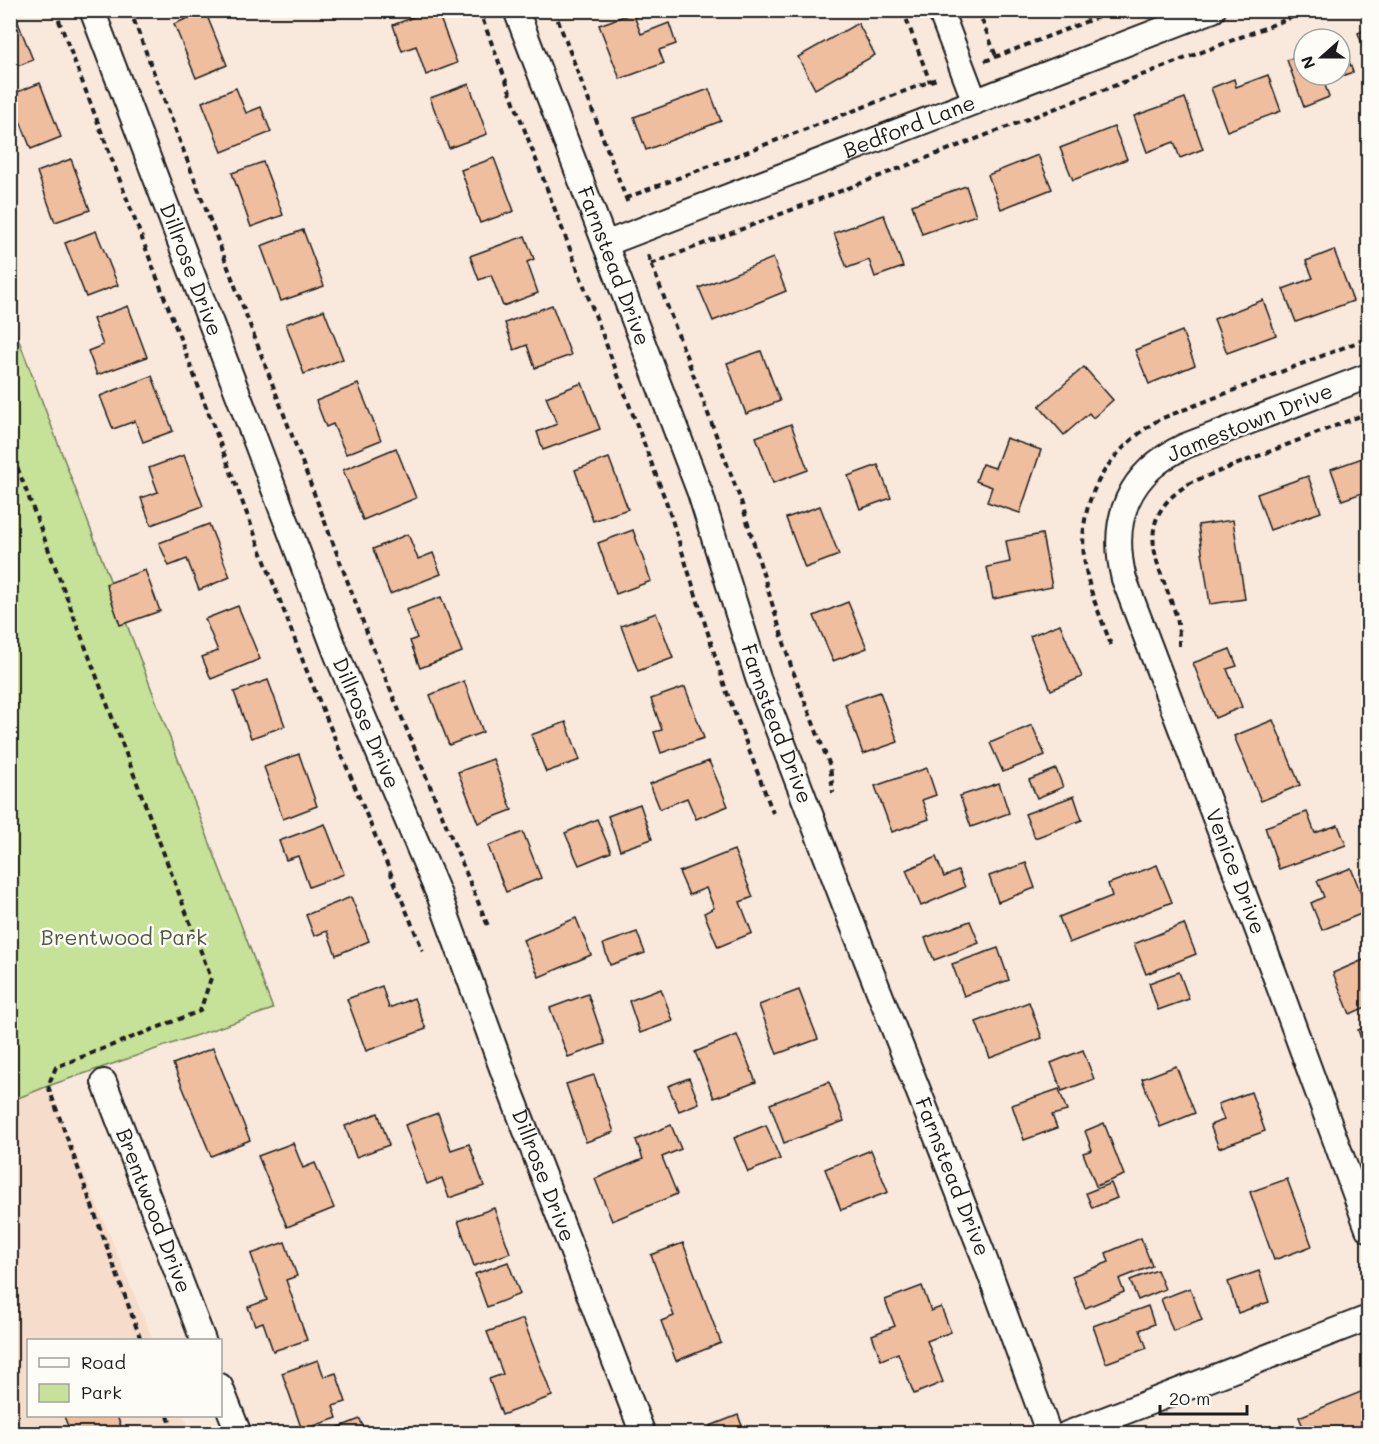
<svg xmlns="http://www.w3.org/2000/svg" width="1379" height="1444" viewBox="0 0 1379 1444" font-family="Mali,sans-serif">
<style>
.built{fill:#f6dcca}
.green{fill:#c6e198;stroke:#717e5a;stroke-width:1.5}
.building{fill:#efbe9f;stroke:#1c1c1c;stroke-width:1.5}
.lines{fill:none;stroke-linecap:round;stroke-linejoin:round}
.minor-casing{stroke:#1c1c1c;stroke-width:28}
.path{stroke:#1c1c1c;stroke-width:4;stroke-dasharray:6 4.5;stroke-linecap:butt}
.minor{stroke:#fdfcf7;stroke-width:24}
.labels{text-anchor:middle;stroke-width:5;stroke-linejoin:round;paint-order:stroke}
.street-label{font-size:21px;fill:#1c1c1c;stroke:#fdfcf7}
.park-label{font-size:21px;fill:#4f5741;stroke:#fdfcf7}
</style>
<rect width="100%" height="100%" fill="#f9e9dd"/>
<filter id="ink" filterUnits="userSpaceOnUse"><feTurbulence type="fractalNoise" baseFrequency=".0167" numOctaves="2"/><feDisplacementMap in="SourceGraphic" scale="12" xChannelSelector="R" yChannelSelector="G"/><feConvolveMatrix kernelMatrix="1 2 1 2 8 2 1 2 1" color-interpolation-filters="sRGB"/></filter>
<g filter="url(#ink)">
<polygon class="built" points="48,1086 153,1340 28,1340 28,1416 184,1416 192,1433 11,1434 11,1101"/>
<polygon class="green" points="10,317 273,1009 48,1086 11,1101"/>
<g class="building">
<polygon points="13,10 33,60 10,69 10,11"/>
<polygon points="432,10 437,10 457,63 426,75 416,46 402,51 393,25"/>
<polygon points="205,11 227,65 196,78 174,24"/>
<polygon points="633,13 641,34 669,23 676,44 659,50 664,63 620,79 599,25"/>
<polygon points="858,23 875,55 815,89 798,57"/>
<polygon points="1368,29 1368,59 1358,33"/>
<polygon points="1341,40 1353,72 1324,82 1329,97 1304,107 1287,60 1304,54 1304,75 1340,75"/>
<polygon points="1268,75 1281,111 1227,131 1211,88 1234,79 1236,87"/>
<polygon points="40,83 61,137 31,149 10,95"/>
<polygon points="469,84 487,134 449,148 430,98"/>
<polygon points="236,88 246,113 261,107 271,132 222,152 202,102"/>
<polygon points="709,89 721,121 646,150 634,117"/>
<polygon points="1185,98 1203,149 1180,158 1174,142 1147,152 1134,116"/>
<polygon points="1114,127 1127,159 1073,180 1060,148"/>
<polygon points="1038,155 1052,189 1001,209 988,175"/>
<polygon points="494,158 514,211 480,223 461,170"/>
<polygon points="71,159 90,210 55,222 37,172"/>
<polygon points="263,162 283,215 251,227 232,173"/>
<polygon points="966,186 976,215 922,234 912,205"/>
<polygon points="884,215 903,267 875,277 869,260 847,268 834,233"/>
<polygon points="303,230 324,286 281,301 261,246"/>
<polygon points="96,231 118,285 86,297 65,243"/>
<polygon points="525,236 534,259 527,262 538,293 503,306 491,275 479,280 470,256"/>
<polygon points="1334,250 1353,301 1296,322 1283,289 1313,278 1306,261"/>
<polygon points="773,258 786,291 713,321 699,288"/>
<polygon points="1263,300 1276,335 1227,353 1214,319"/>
<polygon points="552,305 571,355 535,368 527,345 514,350 505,323"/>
<polygon points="128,306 147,357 97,375 88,351 103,345 93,319"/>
<polygon points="324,310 343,359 304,374 286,324"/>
<polygon points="1182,331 1195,365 1149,384 1135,350"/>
<polygon points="761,351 780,401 746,414 727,363"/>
<polygon points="1084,367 1113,400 1093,418 1089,413 1064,435 1039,406"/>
<polygon points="152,376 173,431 143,442 135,421 113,429 100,396"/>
<polygon points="582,383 600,429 543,450 537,432 557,424 546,397"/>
<polygon points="358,384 381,440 346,454 333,424 326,427 316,401"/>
<polygon points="791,424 808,470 773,483 756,437"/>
<polygon points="1006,438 1041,450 1020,513 987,502 992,487 976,481 982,464 995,468"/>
<polygon points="396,448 416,498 363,520 343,470"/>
<polygon points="184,455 203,506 151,525 141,498 158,492 149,468"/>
<polygon points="1368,456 1368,491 1342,500 1331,469"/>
<polygon points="609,458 628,509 593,521 575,470"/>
<polygon points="878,465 891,498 860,509 848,476"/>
<polygon points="1308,476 1321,512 1270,530 1257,494"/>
<polygon points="820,506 839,555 805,568 786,518"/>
<polygon points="1233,520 1245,599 1210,604 1198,525"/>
<polygon points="209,524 230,577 199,590 187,559 169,566 159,543"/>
<polygon points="633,530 651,581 616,594 598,543"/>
<polygon points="408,534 418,559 433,553 441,574 390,594 373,549"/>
<polygon points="1042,534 1052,587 993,599 987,567 1010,562 1006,541"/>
<polygon points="145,570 160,611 120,625 106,584"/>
<polygon points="441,597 462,652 420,668 410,641 417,638 406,610"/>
<polygon points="848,602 867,648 833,661 814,616"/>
<polygon points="238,606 260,659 211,679 202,657 218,651 205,619"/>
<polygon points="656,613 673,658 638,671 621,626"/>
<polygon points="1060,624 1082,677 1051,690 1030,636"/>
<polygon points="1230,649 1237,666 1227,669 1242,707 1215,718 1193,663"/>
<polygon points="268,680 285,726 251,738 234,692"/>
<polygon points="464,681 483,732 449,745 430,695"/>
<polygon points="685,687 704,738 661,753 654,732 662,730 651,699"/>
<polygon points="880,692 898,742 863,754 845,704"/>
<polygon points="1273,720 1300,785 1261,801 1234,736"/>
<polygon points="566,722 580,760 546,772 531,735"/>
<polygon points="1032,725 1045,755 1003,772 990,743"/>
<polygon points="299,754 317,806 283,819 264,767"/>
<polygon points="493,759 512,810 478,823 458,772"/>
<polygon points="709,761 728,806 696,819 687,798 660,809 650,784"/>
<polygon points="927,768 936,795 922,800 929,819 892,832 875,786"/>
<polygon points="1056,769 1063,787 1037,798 1029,780"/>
<polygon points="999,783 1009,813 971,827 960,796"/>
<polygon points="1074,796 1082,820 1035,838 1025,814"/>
<polygon points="640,804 652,839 620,850 608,816"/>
<polygon points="1307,812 1315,833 1338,825 1346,845 1279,869 1265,827"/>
<polygon points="597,819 611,852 579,865 565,833"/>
<polygon points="325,824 344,874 309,887 298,856 286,860 279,841"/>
<polygon points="523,832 541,878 506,892 488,846"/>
<polygon points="734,850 753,897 740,902 752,933 718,947 704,913 714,908 706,888 689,895 679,872"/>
<polygon points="936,857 944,877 958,871 965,887 921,906 906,870"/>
<polygon points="1026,863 1035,888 998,902 989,876"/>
<polygon points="1157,865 1172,902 1069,943 1059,917 1112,896 1108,884"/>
<polygon points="1351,868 1368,911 1322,930 1311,903 1324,897 1317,881"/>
<polygon points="351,897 369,941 336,955 327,931 314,936 306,915"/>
<polygon points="576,918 591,955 539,977 523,940"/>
<polygon points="970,921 979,943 934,960 925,938"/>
<polygon points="1184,924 1196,954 1146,974 1134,944"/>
<polygon points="637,932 645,953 610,965 603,944"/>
<polygon points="998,948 1009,980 964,996 952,964"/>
<polygon points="1368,958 1368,1006 1350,1014 1333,973"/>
<polygon points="1179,972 1189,999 1158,1010 1149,983"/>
<polygon points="382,986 389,1008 414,998 426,1029 366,1051 347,999"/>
<polygon points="661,989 673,1021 640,1033 629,1001"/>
<polygon points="799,990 818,1039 777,1054 759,1005"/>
<polygon points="588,994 605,1044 568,1057 550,1008"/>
<polygon points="1029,1002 1042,1038 990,1058 976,1022"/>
<polygon points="1368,1026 1368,1058 1358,1030"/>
<polygon points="737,1035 756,1082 714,1098 695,1052"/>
<polygon points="213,1048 250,1140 211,1156 173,1064"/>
<polygon points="1083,1050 1094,1079 1062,1091 1051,1063"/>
<polygon points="1176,1066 1195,1113 1160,1127 1142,1079"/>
<polygon points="594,1075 614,1132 586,1142 566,1084"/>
<polygon points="689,1078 699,1103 679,1111 668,1086"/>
<polygon points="829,1082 844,1121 784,1143 770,1104"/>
<polygon points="1059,1089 1067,1111 1052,1115 1057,1128 1024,1140 1012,1105"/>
<polygon points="1251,1092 1265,1131 1219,1148 1210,1125 1224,1120 1218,1104"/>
<polygon points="378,1113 389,1145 356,1157 345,1126"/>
<polygon points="438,1113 451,1150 469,1144 484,1186 449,1198 442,1178 427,1184 405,1125"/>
<polygon points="1104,1123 1124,1175 1096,1186 1083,1153 1092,1150 1085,1131"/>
<polygon points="671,1125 681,1149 662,1157 677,1194 612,1221 595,1179 643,1159 636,1140"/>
<polygon points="766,1125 780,1159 748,1172 734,1138"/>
<polygon points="293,1143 303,1168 315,1163 334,1208 287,1227 258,1156"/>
<polygon points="871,1150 888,1192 841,1210 825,1169"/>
<polygon points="1287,1179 1312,1246 1274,1260 1250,1192"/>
<polygon points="1111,1183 1117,1198 1092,1208 1086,1193"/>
<polygon points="494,1208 510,1253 474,1266 458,1221"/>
<polygon points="1141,1238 1152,1266 1119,1279 1124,1292 1085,1308 1072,1276 1109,1262 1106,1253"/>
<polygon points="285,1242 297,1276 286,1280 307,1340 273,1351 263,1322 255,1325 248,1307 267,1300 251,1254"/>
<polygon points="683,1243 721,1343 676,1361 661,1321 674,1316 651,1255"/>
<polygon points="508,1262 520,1294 487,1307 475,1274"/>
<polygon points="1157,1270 1165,1289 1138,1300 1130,1280"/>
<polygon points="1259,1271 1269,1302 1238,1313 1228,1282"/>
<polygon points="922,1286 931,1311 941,1307 951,1332 927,1341 943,1382 914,1394 898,1353 881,1360 872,1335 895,1326 885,1300"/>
<polygon points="1190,1288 1202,1320 1173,1331 1161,1299"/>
<polygon points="1148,1306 1154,1324 1140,1330 1147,1348 1106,1363 1093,1326"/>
<polygon points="523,1319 552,1396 502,1415 489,1379 503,1374 487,1332"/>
<polygon points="318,1360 324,1377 336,1373 346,1402 333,1406 337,1418 302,1430 282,1373"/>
<polygon points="1368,1389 1368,1433 1306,1434 1299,1417"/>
<polygon points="738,1415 745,1434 713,1434 710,1426"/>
<polygon points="64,1416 117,1416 124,1434 71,1434"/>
<polygon points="360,1419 366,1434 328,1434 327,1432"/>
</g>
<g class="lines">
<g class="minor-casing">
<g id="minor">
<path id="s1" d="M92,10L337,655L439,895L507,1082L643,1434"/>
<path id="s2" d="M516,10L700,493L758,678L846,908L982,1252L1049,1434"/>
<polyline points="940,10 975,102"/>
<path id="s3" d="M605,244L1213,10"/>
<path id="s4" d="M1368,376L1185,446C1129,472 1109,519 1124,579L1274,973L1368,1229"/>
<path id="s5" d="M104,1082L203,1340"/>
<polyline points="220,1386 239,1434"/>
<polyline points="1067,1434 1368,1318"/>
</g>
</g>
<g class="path">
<polyline points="55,10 306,669 423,951"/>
<polyline points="130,10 371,643 488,926"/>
<polyline points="479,10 667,504 726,690 773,813"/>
<polyline points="554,10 629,206"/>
<polyline points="903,10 930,82"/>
<polyline points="978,10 996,56"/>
<polyline points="985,61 1116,10"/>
<polyline points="626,198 939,78"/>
<polyline points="648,255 741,501 791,666 830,766 833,793"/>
<polyline points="651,264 1311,10"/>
<polyline points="10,448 211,978 200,1011 56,1067 48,1086 141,1340"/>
<path d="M1111,645C1103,622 1092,599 1087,575C1072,507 1103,454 1160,419L1368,338"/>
<path d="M1179,646C1179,637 1179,627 1177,618C1160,565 1127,520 1192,482L1368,413"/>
<polyline points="168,1416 174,1434"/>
</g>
<use href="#minor" class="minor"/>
</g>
</g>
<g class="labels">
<g class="street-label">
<text dy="7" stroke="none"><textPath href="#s3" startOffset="326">Bedford Lane</textPath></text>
<text dy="7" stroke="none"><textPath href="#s2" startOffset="274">Farnstead Drive</textPath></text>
<text dy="7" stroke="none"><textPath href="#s1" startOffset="278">Dillrose Drive</textPath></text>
<text transform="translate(1250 423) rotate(-22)" y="7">Jamestown Drive</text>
<text dy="7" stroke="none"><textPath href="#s1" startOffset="764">Dillrose Drive</textPath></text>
<text dy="7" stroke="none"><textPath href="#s2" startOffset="760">Farnstead Drive</textPath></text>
<text dy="7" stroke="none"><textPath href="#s4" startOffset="670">Venice Drive</textPath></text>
<text dy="7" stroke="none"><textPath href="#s1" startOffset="1250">Dillrose Drive</textPath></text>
<text dy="7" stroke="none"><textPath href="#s2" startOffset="1246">Farnstead Drive</textPath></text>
<text dy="7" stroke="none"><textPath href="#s5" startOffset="138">Brentwood Drive</textPath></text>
</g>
<g class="park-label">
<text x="124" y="945">Brentwood Park</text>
</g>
</g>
<rect width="1379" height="1444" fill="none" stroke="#fdfcf7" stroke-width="36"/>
<rect x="18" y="18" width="1343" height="1408" fill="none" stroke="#1c1c1c" stroke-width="2" filter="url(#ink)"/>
<rect x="27" y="1339" width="195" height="78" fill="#fdfcf7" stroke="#a3a29f" stroke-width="1.5"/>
<rect x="39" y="1358" width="30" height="9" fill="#fdfcf7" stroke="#a3a29f" stroke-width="1.5"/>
<text x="81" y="1369" font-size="18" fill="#1c1c1c">Road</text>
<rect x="39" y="1384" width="30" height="18" fill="#c6e198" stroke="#a3a29f" stroke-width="1.5"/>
<text x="81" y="1399" font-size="18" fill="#1c1c1c">Park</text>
<g transform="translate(1322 57) rotate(249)"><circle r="28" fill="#fdfcf7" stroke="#a3a29f" stroke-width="1.5"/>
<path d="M0-4.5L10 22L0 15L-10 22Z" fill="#1c1c1c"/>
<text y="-9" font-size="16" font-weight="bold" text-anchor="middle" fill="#1c1c1c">N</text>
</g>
<path d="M1160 1405v9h87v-9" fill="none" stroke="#1c1c1c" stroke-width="3"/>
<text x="1169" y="1405" font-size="18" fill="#1c1c1c" stroke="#fdfcf7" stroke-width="4.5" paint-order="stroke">20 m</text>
</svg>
